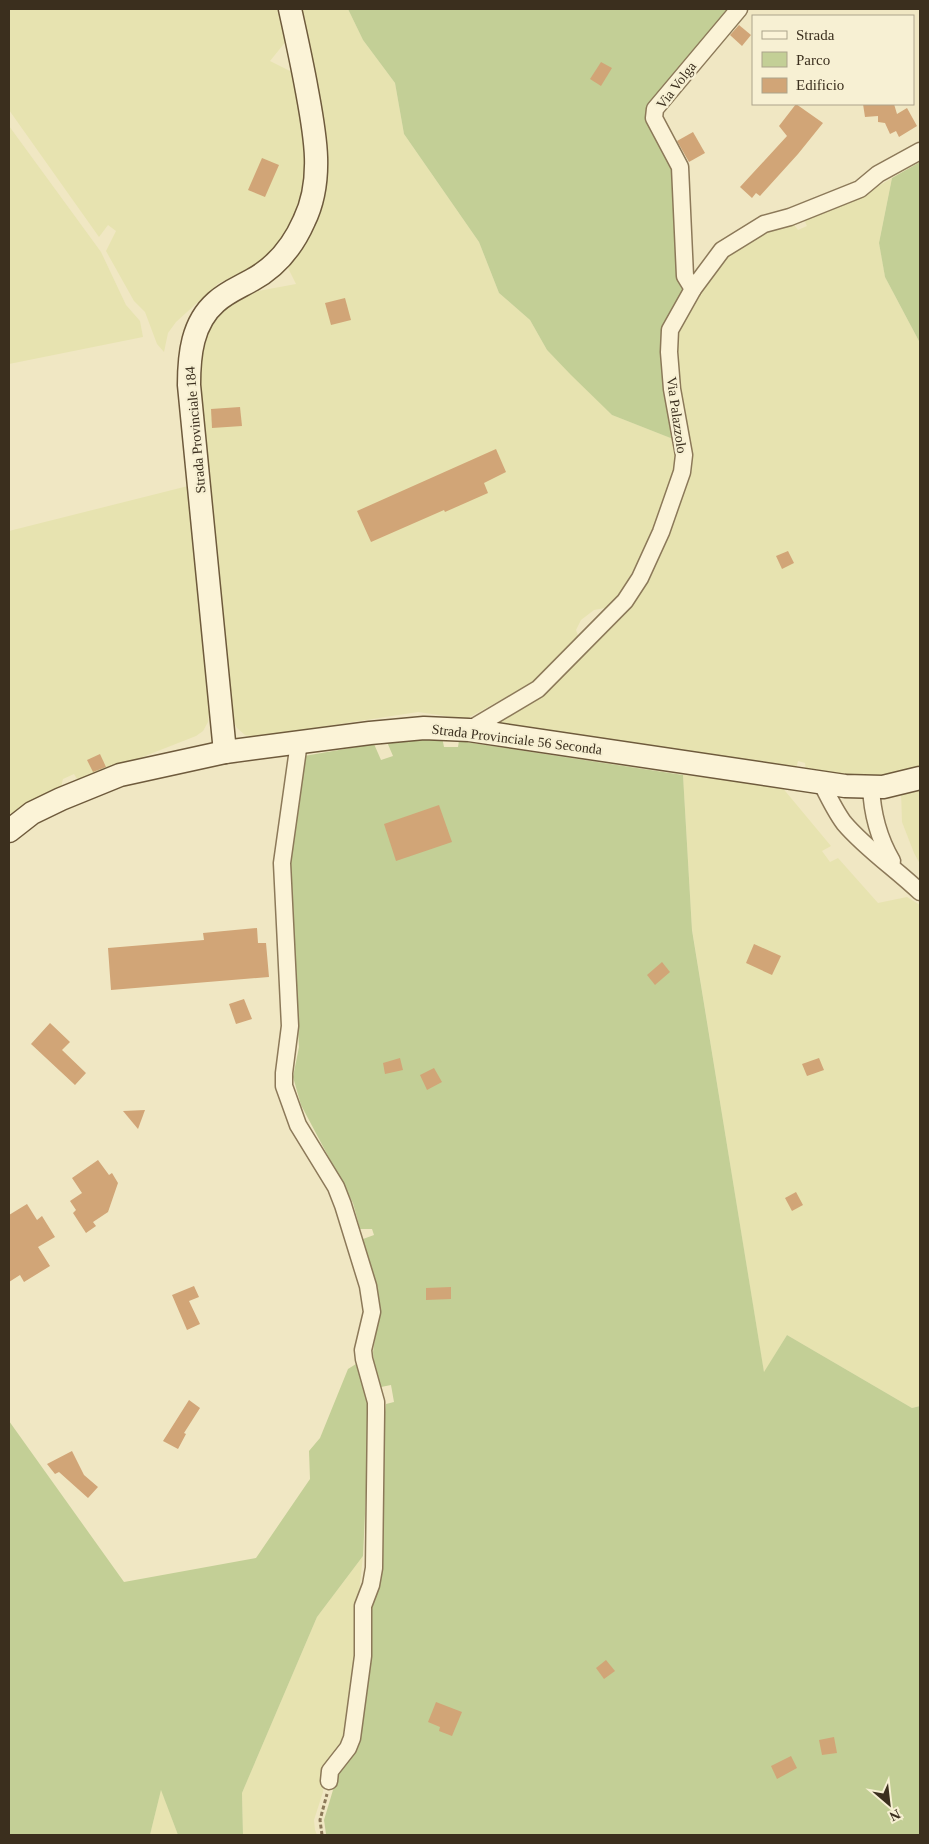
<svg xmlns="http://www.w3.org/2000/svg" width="929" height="1844" viewBox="0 0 929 1844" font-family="Georgia,serif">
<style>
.farmland{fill:#e7e3b0}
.green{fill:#c3cf96}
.building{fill:#d1a577}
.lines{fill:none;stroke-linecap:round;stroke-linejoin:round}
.street-casing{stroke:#8c7959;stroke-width:19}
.secondary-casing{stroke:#6e5a3c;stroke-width:25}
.path{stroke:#8c7959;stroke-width:3;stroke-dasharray:4 2.5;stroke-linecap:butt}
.street{stroke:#fbf3d7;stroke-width:16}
.secondary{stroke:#fbf3d7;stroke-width:22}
.labels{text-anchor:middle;stroke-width:4.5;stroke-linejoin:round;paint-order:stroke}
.street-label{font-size:14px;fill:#3b2f1e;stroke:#f7f0d3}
</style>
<rect width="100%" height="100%" fill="#f0e7c3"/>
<g class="farmland">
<polygon points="9,9 281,9 287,40 270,61 294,73 306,128 305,173 302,198 295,217 275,249 256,266 219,283 176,322 168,333 164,352 157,344 145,312 134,301 106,251 116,231 108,225 99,237 9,110"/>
<polygon points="298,9 348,9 363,40 395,83 404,134 479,242 499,293 530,320 547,350 612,415 673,439 676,456 675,474 653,534 619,596 610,607 594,610 581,620 576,630 579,638 533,682 466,719 418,712 255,737 245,735 237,728 231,718 199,383 200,358 205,338 214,323 227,307 258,291 296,284 288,268 299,252 320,210 327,182 324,133"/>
<polygon points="9,126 101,252 126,305 140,321 143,337 9,364"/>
<polygon points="892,178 879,243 885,277 920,343 920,769 900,775 855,777 806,770 805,763 798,761 796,769 495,725 499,721 542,693 614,625 642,589 689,442 676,354 678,334 704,283 727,255 757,235 791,221 798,230 807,226 803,218 850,203"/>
<polygon points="188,486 209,713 208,722 203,731 196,736 79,782 74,774 63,779 60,791 9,814 9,531"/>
<polygon points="683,775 781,786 831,846 822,851 830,862 838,858 878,903 907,897 920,905 920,1406 912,1408 787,1335 764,1373 692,929"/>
<polygon points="920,787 920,864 914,853 902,822 901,791"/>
<polygon points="363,1556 357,1611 358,1656 345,1743 324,1776 323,1792 314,1820 315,1830 317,1835 243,1835 242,1793 317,1617"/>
<polygon points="161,1789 178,1835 150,1835"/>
</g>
<g class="green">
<polygon points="348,9 729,9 648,104 646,113 673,169 683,293 664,326 660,344 665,392 673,439 612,415 571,375 547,350 530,320 499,293 479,242 404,134 395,83 363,40"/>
<polygon points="920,162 920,343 885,277 879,243 892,178"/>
<polygon points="442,737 444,747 458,747 459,741 683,775 692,930 764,1372 787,1335 912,1408 920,1406 920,1835 327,1835 326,1834 324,1820 333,1790 337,1768 342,1762 386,1404 394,1402 391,1385 381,1387 374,1369 373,1352 380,1304 363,1239 374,1235 372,1229 360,1229 353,1203 301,1105 293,1077 299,1047 289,869 304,756 374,744 381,760 393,756 387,742"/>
<polygon points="356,1364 370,1409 363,1556 317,1617 242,1793 243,1835 178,1835 161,1790 150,1835 9,1835 9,1421 124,1582 256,1558 310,1479 309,1451 320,1438 348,1369"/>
</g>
<g class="building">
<polygon points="739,25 751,35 742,46 730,35"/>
<polygon points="601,62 612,68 601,86 590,79"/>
<polygon points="796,104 823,123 798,154 760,196 756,193 752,198 740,187 787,136 779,126"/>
<polygon points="863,104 894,104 897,114 907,108 917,126 899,137 896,131 890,134 885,123 878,122 878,116 865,117"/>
<polygon points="693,132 705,153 689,162 677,141"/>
<polygon points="262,158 279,165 265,197 248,190"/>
<polygon points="345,298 351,320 331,325 325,303"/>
<polygon points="240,407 242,426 212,428 211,409"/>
<polygon points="496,449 506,472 484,483 488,493 445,512 444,510 371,542 357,511"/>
<polygon points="788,551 794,563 782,569 776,556"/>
<polygon points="100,754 106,767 93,772 87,760"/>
<polygon points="439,805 452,842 396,861 384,824"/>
<polygon points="257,928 258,943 266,943 269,977 111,990 108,948 204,940 203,933"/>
<polygon points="754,944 781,956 772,975 746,963"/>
<polygon points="662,962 670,972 655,985 647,975"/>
<polygon points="244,999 252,1019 236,1024 229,1004"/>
<polygon points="50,1023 70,1042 62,1050 86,1073 75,1085 31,1044"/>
<polygon points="400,1058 403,1070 385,1074 383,1063"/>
<polygon points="819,1058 824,1070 807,1076 802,1064"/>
<polygon points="434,1068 442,1082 427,1090 420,1075"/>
<polygon points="145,1110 138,1129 123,1111"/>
<polygon points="98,1160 109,1175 112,1173 118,1183 108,1212 93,1222 96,1226 86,1233 73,1213 76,1210 70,1201 82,1193 72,1178"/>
<polygon points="796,1192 803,1205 792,1211 785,1198"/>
<polygon points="27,1204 37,1220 42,1216 55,1237 38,1247 50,1266 24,1282 20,1275 9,1282 9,1215"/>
<polygon points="194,1286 199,1297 189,1301 200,1324 187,1330 172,1295"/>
<polygon points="451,1287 451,1299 426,1300 426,1288"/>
<polygon points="189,1400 200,1408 184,1433 186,1434 178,1449 163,1441"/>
<polygon points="72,1451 84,1475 98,1487 88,1498 59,1472 55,1474 47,1464"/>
<polygon points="606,1660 615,1671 604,1679 596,1668"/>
<polygon points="436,1702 462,1712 452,1736 439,1731 440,1727 428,1722"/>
<polygon points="834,1737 837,1753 822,1755 819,1740"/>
<polygon points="791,1756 797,1768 777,1779 771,1766"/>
</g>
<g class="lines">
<g class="street-casing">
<g id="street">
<polyline points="693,289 685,276 680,167 654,118 655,109 739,9"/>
<polyline points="469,730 538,689 625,601 640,578 661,532 682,472 684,455 672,389 669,352 670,330 693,289 722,250 764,224 790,217 860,189 878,174 920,151"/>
<polyline points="299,742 282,863 290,1026 284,1073 284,1086 298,1125 336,1187 343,1205 368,1286 372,1312 363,1350 364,1359 376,1402 376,1413 374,1568 371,1585 363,1606 363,1656 352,1738 348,1748 330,1771 329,1781"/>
<path d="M821,782C828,796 835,811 844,823C866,849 896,869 920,892"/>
<path d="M871,786C872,814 878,837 892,861"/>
</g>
</g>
<g class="secondary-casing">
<g id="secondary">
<path d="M225,752L189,385C189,355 192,323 216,302C227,292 240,287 252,280C276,267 293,246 304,221C324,180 315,134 307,91C302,63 296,36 290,9"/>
<polyline points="9,831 32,813 61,799 120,775 225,752 370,733 424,728 469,730 845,786 883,787 920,778"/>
</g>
</g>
<polyline class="path" points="322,1835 320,1820 327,1794"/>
<use href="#street" class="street"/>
<use href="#secondary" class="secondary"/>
</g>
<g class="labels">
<g class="street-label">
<text transform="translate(676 85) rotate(-52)" y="5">Via Volga</text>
<text transform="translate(677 415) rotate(82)" y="5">Via Palazzolo</text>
<text transform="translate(195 430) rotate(-95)" y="5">Strada Provinciale 184</text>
<text transform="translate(517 739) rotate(7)" y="5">Strada Provinciale 56 Seconda</text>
</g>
</g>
<rect width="929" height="1844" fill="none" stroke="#3b2f1e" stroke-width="20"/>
<rect x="752" y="15" width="162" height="90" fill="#f7f0d3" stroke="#aca38b"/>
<rect x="762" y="31" width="25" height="8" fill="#fbf3d7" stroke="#aca38b"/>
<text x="796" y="40" font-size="15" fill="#3b2f1e">Strada</text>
<rect x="762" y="52" width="25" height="15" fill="#c3cf96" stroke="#aca38b"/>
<text x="796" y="65" font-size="15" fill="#3b2f1e">Parco</text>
<rect x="762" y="78" width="25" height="15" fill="#d1a577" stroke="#aca38b"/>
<text x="796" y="90" font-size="15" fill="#3b2f1e">Edificio</text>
<g transform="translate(889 1804) rotate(152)" stroke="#f7f0d3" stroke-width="4" paint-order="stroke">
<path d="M0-4L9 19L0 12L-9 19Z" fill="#3b2f1e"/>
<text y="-8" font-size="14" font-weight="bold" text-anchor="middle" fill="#3b2f1e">N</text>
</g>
</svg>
